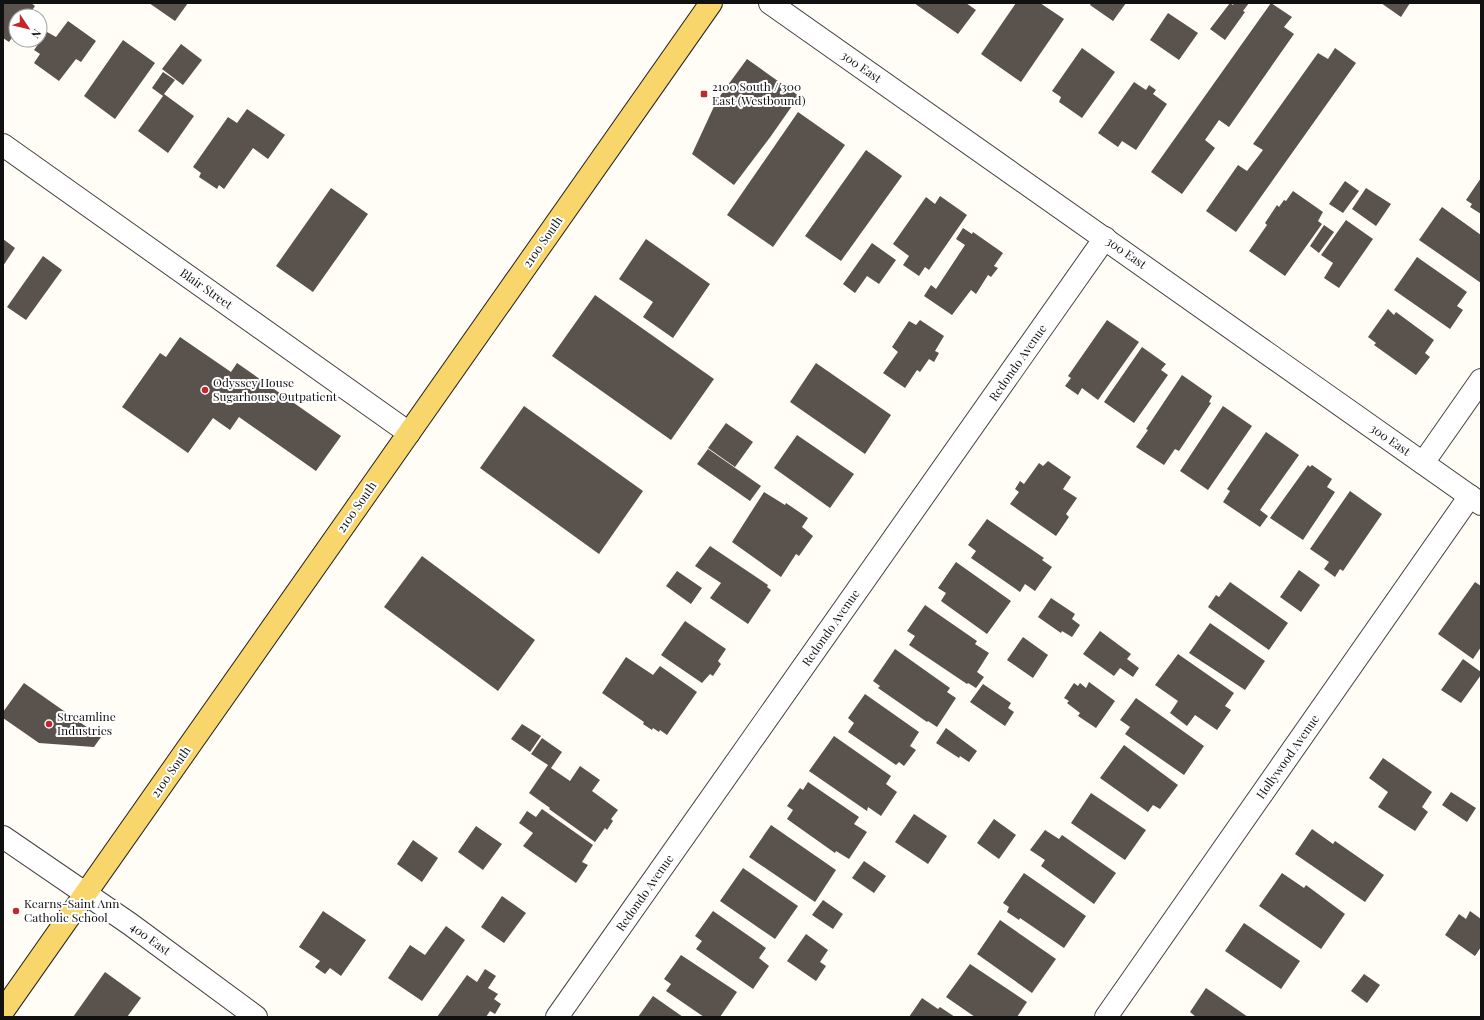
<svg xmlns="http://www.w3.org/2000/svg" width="1484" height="1020" viewBox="0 0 1484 1020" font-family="'Playfair Display',serif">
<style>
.building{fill:#5a524d}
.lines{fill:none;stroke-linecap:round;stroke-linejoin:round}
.minor-casing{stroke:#444;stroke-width:24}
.major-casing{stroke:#222;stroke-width:24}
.minor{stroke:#fff;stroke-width:22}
.major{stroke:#f9d66b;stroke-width:22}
.poi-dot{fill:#c4262e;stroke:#fff;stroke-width:1.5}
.labels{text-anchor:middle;stroke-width:4;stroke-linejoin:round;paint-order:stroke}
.street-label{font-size:12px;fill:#111;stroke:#fff}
.poi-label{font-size:12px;fill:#111;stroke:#fff;text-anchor:start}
</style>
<rect width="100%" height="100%" fill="#fffdf5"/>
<g class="building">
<polygon points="3,3 31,3 35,6 28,16 16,16 16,32 9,42 3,38"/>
<polygon points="149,3 188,3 175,21"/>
<polygon points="914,3 966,3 976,10 958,34"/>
<polygon points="1016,3 1040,3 1064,19 1021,82 981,54"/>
<polygon points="1091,3 1126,3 1113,21 1090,5"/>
<polygon points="1230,3 1233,5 1234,3 1249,3 1243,11 1245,12 1225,40 1210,29"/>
<polygon points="1271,3 1292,17 1284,27 1294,34 1229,127 1219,120 1205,140 1215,148 1182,194 1151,172"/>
<polygon points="1381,3 1410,3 1401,17"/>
<polygon points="1168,13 1198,33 1179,60 1150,40"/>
<polygon points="68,21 96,41 81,62 76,59 59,81 34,63 40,54 34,50 47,32 56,37"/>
<polygon points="123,40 155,63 115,119 84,96"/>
<polygon points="181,44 202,60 183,85 162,69"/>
<polygon points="1082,48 1115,72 1082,118 1059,102 1061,97 1052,91"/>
<polygon points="1335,48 1356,63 1236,232 1206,211 1238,165 1247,171 1263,150 1253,144 1318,53 1328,59"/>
<polygon points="747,59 799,96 771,136 734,185 692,154 717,100"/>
<polygon points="163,72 175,80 164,94 194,116 168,153 138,131 163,96 152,88"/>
<polygon points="1134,82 1146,90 1149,85 1156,90 1153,94 1167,104 1136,150 1122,141 1118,147 1098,133"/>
<polygon points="247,109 285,135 268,159 253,148 224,189 219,185 217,189 199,177 201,173 193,167 228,117 237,123"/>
<polygon points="798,112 845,145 773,247 727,215"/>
<polygon points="866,150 902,176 841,261 805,236"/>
<polygon points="1481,178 1481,214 1470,207 1472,204 1466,200"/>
<polygon points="1345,181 1359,191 1343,213 1329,204"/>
<polygon points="331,188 368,214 313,292 276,266"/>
<polygon points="1366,188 1391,204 1376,226 1352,209"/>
<polygon points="1293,191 1323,212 1318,221 1322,224 1285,276 1249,251 1267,225 1265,223 1277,205 1279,207 1284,200 1286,201"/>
<polygon points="940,196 967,215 929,270 925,267 919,276 903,265 909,256 893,244 926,197 935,204"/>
<polygon points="1442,207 1481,235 1481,283 1419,240"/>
<polygon points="1346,220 1373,239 1339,288 1324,278 1333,263 1321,255"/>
<polygon points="1324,225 1334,232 1319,253 1310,246"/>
<polygon points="963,228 972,234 973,232 1003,253 994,266 998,268 991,277 988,275 976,294 971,290 952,315 924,296 931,285 936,289 965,245 956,239"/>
<polygon points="3,239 15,248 3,266"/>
<polygon points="646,239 710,284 673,338 643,317 653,302 619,279"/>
<polygon points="872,243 896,260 879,284 867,276 855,293 843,284"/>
<polygon points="43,256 62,270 26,320 7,307"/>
<polygon points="1417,257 1467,292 1457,306 1463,310 1450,329 1394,290"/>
<polygon points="595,295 714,379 671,440 552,356"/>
<polygon points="1388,309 1394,315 1396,312 1434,340 1425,353 1430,357 1416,375 1374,345 1376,343 1368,337"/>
<polygon points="920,320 944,336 935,351 939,353 934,362 929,359 920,372 917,370 905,388 883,373 898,352 892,347 909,321 916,325"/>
<polygon points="1107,320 1139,342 1098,400 1082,388 1078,395 1065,386 1071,378 1068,376"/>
<polygon points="180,337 231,372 237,363 341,436 316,471 239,417 230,430 213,418 188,453 122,407 160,353 166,357"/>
<polygon points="1142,347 1166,364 1161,370 1168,375 1134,423 1104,402"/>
<polygon points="816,363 891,415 865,454 790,402"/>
<polygon points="1182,375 1212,396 1209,402 1211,403 1179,451 1175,449 1164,465 1136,447 1148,430 1146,429"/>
<polygon points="524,406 643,491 599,554 480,468"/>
<polygon points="1223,406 1252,426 1208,490 1180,471"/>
<polygon points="726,423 753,442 735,467 708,448"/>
<polygon points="1266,432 1299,455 1260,510 1268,516 1260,527 1223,502 1230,491 1227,489"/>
<polygon points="797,435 854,474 830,508 774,468"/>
<polygon points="708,449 761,486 750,501 697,464"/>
<polygon points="1048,461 1071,477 1063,489 1077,498 1066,514 1069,517 1056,536 1010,504 1019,492 1015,489 1020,481 1024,484 1039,463 1043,466"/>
<polygon points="1308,465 1310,467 1312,465 1332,479 1327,487 1335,492 1303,540 1270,518"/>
<polygon points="1350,491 1382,514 1343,571 1340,569 1335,577 1324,569 1329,562 1310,549"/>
<polygon points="764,492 785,505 786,503 808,518 802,527 813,536 799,556 796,554 781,577 732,542"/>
<polygon points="987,519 1044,558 1042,560 1052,567 1035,591 1025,584 1020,592 971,558 976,551 968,545"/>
<polygon points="710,546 768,585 767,587 771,590 748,624 710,598 721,583 695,566"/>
<polygon points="422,556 535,640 498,691 384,607"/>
<polygon points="956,562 1011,601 987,634 941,601 946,593 938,588"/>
<polygon points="1299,570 1320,585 1301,612 1280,597"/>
<polygon points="677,571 702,588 691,604 666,586"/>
<polygon points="1230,582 1288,623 1269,650 1208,607 1216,595 1219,597"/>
<polygon points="1475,582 1481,586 1481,647 1473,659 1438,634"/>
<polygon points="1051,598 1075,614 1072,619 1080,625 1072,637 1062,631 1061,633 1038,617"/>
<polygon points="925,605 977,641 975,644 989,653 977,672 984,677 976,688 968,683 967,684 909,645 915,636 907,631"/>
<polygon points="685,621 726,649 718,661 721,664 713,676 710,674 702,683 661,655"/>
<polygon points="1210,623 1265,661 1245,690 1189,653"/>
<polygon points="1100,631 1131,654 1127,659 1139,668 1133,677 1120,668 1114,676 1083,654"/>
<polygon points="1023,637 1048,655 1033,678 1007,660"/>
<polygon points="895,649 950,688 947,692 956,698 937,727 928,721 927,722 878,688 880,686 873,681"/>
<polygon points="1178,654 1234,693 1225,706 1231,710 1217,730 1195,715 1187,726 1170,713 1178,701 1155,685"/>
<polygon points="626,657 653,675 660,666 697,692 667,735 660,730 659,732 653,728 652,730 643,724 644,722 602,693"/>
<polygon points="1463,659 1481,672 1481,675 1461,703 1441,690"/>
<polygon points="1089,682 1115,701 1096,728 1078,716 1080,713 1067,703 1069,701 1064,698 1074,683 1078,686 1080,683 1086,688"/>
<polygon points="24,683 101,737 94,747 39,743 3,718 3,712"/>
<polygon points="983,684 1011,703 1008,708 1014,712 1005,726 970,702"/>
<polygon points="865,694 919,732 910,746 916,750 904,766 899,762 896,765 848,732 854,723 848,718"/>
<polygon points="1136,698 1204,746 1184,775 1125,734 1130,727 1120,720"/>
<polygon points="522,724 541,736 530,752 511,739"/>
<polygon points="946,728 977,751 969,762 960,756 959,758 936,743"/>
<polygon points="834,736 891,776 886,784 897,792 881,816 868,807 867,811 809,771"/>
<polygon points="542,738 562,752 551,768 570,781 580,766 600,780 592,791 618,810 611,819 613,821 607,830 605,828 595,842 549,809 550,808 529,793 548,765 531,754"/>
<polygon points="1124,745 1178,785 1160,809 1153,805 1148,812 1100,778"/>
<polygon points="1383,758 1432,792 1422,807 1428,812 1415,831 1378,807 1388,792 1369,778"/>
<polygon points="808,782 859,817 854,824 867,832 849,859 836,851 835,853 787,819 793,810 787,806 800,788 803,790"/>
<polygon points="1451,792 1476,808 1467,822 1442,805"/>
<polygon points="1091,793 1146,830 1125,860 1071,823"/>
<polygon points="542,809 593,845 582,862 588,865 576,883 523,846 533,833 519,823 527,811 536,817"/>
<polygon points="914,814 947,836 928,864 895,842"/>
<polygon points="994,819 1016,835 999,859 977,843"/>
<polygon points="771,825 836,870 815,902 749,857"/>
<polygon points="476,826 502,844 483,870 458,852"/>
<polygon points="1312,829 1333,844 1335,841 1384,875 1365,902 1295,854"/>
<polygon points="1045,830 1059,839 1062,835 1116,873 1094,904 1041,866 1045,860 1030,850"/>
<polygon points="413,840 438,858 422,882 397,864"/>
<polygon points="864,861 886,876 874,893 852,878"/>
<polygon points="743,868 798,906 775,939 720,901"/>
<polygon points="1024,873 1086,916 1064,948 1020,918 1019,920 1007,912 1009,907 1003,903"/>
<polygon points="1282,873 1304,888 1306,885 1345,914 1321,949 1259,906"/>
<polygon points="502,896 526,913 504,943 481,927"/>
<polygon points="823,900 843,914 833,929 812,915"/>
<polygon points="323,911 366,940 341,976 330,968 325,974 315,967 320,961 299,947"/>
<polygon points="713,911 766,948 759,958 769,966 753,989 696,949 702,941 695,936"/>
<polygon points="1470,911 1481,919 1481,947 1475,956 1445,935 1459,914 1466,919"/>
<polygon points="1000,920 1056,959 1032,993 977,954"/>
<polygon points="1244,923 1300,961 1281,989 1225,951"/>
<polygon points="446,926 465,940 422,1001 388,978 410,945 425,955"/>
<polygon points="806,934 828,950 820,962 826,966 816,981 787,961"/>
<polygon points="681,955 737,992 720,1017 704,1017 666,991 671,984 664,979"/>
<polygon points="970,964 1027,1002 1017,1017 975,1017 946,997"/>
<polygon points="485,969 496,976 488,988 498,994 494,999 501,1004 495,1014 490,1011 486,1017 437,1017 467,975 477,982"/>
<polygon points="105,972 141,998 127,1017 73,1017"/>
<polygon points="1364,974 1380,985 1367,1003 1351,991"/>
<polygon points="1206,988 1248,1017 1196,1017 1190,1012"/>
<polygon points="653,996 683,1017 638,1017"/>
<polygon points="922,998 938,1009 940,1007 955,1017 909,1017"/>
</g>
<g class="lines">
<g class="minor-casing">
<g id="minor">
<polyline points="770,3 1481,504"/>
<polyline points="3,145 409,433"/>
<polyline points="1423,463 1481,380"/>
<polyline points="3,837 130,924 256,1017"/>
<polyline points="557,1017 1105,238"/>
<polyline points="1106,1017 1470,496"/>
</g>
</g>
<g class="major-casing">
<polyline id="major" points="3,1011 711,3"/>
</g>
<use href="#minor" class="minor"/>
<use href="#major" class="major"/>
</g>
<g class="poi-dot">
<rect x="700" y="90" width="8" height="8" rx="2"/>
<circle cx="205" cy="390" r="4"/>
<circle cx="49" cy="724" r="4"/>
<circle cx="16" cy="911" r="4"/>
</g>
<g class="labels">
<g class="street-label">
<text transform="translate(861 67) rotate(35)" y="4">300 East</text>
<text transform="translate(543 242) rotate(-55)" y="4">2100 South</text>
<text transform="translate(1126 253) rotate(35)" y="4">300 East</text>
<text transform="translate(206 289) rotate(35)" y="4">Blair Street</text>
<text transform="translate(1018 363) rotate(-55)" y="4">Redondo Avenue</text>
<text transform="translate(1390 440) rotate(35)" y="4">300 East</text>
<text transform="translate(357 507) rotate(-55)" y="4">2100 South</text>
<text transform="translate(831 628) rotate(-55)" y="4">Redondo Avenue</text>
<text transform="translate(1288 757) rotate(-55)" y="4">Hollywood Avenue</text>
<text transform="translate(171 772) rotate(-55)" y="4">2100 South</text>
<text transform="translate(645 893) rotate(-55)" y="4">Redondo Avenue</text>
<text transform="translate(150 939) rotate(36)" y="4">400 East</text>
</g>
<g class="poi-label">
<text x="712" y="91">2100 South / 300<tspan x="712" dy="14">East (Westbound)</tspan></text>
<text x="213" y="387">Odyssey House<tspan x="213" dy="14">Sugarhouse Outpatient</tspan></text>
<text x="57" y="721">Streamline<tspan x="57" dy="14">Industries</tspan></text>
<text x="24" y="908">Kearns-Saint Ann<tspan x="24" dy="14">Catholic School</tspan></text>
</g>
</g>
<rect width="1484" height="1020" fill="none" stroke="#111111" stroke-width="8"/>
<g transform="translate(28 28) rotate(125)"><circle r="19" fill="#ffffff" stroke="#a0a0a0"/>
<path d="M0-3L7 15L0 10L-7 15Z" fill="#c4262e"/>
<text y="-6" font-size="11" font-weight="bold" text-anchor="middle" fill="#111111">N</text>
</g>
</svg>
